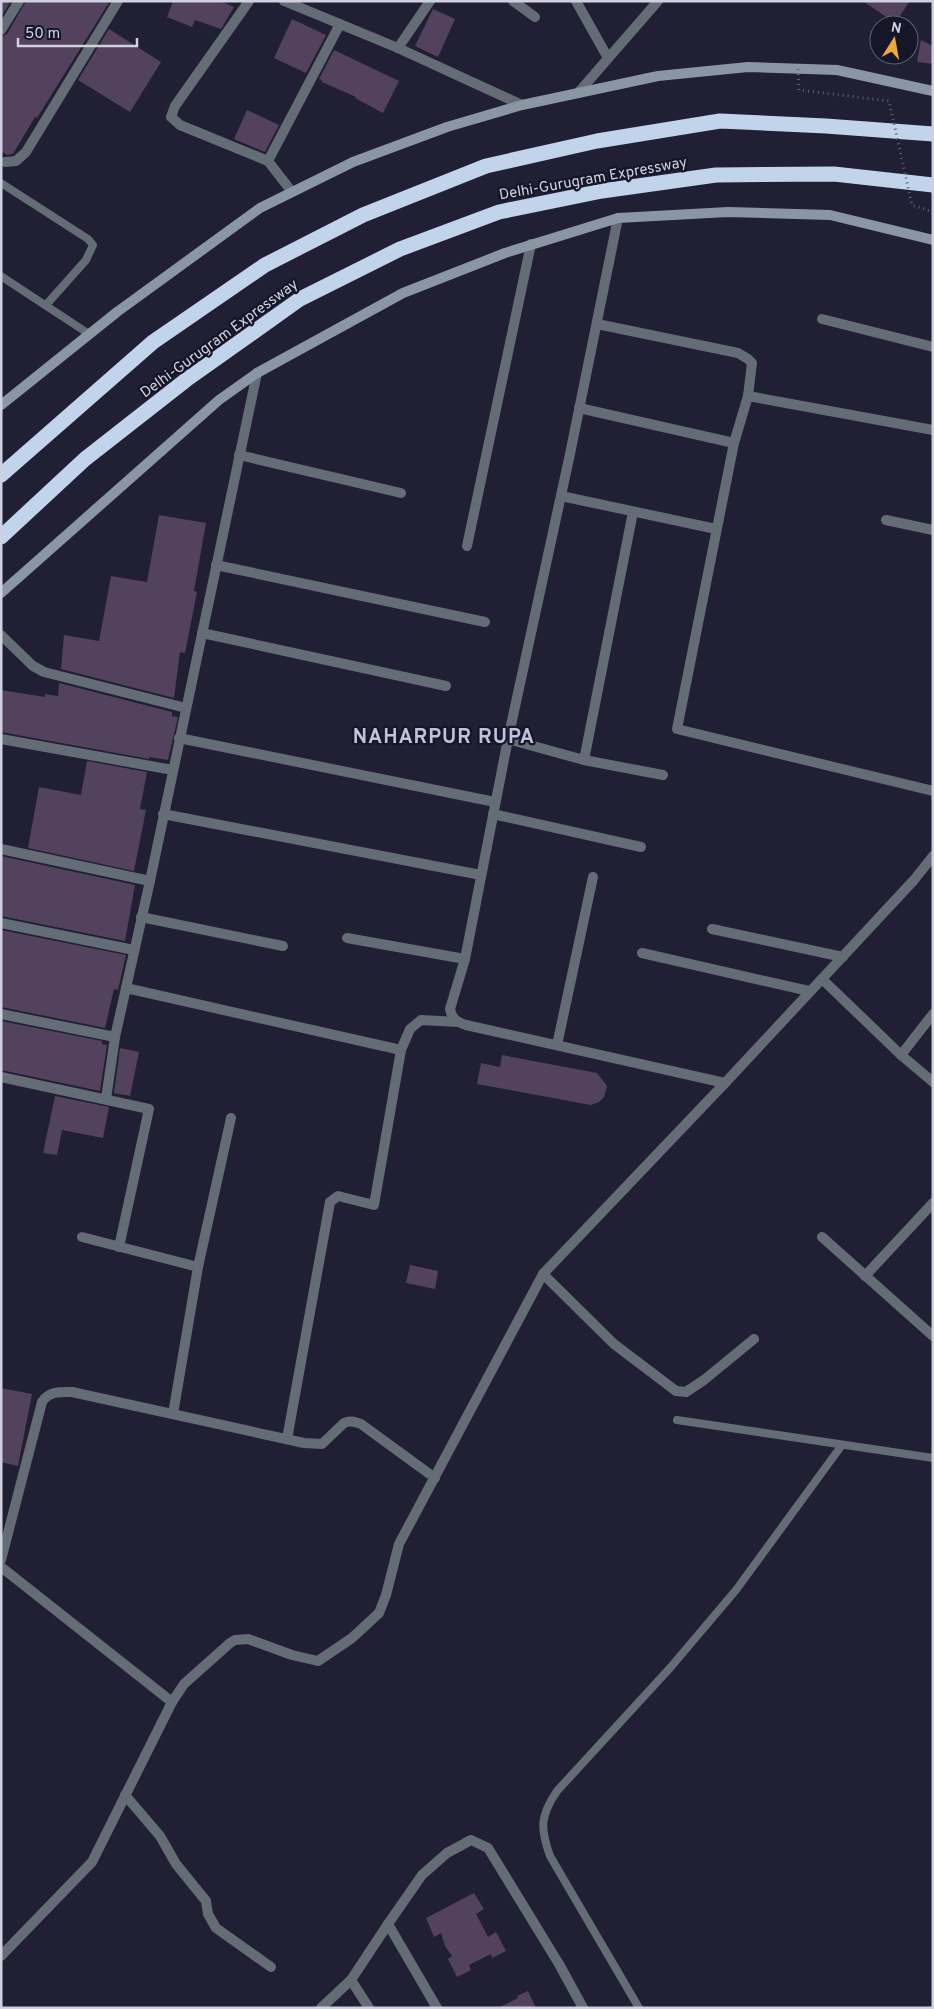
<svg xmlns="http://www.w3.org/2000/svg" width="934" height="2009" viewBox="0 0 934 2009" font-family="Overpass,sans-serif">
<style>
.building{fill:#53425d}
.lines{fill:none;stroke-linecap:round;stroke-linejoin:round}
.lane{stroke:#646c75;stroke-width:8}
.street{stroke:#646c75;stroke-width:10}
.secondary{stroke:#8a96a4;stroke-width:10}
.highway{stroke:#c1d4eb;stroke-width:15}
.path-bridge{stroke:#616173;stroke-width:3;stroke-dasharray:1 4;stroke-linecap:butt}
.labels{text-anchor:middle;stroke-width:4.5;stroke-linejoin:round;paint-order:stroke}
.street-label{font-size:15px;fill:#d0d1df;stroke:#161629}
.district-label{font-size:20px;font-weight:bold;letter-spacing:1px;fill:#c0c1dc;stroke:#161629}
</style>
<rect width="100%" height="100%" fill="#201f34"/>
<g class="building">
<polygon points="1,1 11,1 1,17"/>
<polygon points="26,1 110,1 37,118 35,117 13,154 7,155 1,151 1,37 7,34"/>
<polygon points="173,1 220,1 234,7 221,29 195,20 192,27 167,17"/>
<polygon points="863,1 910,1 895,23"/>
<polygon points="433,9 455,19 438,57 415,46"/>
<polygon points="292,19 326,35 306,73 274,58"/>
<polygon points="109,29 161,62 130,112 78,80"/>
<polygon points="921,40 933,46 933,64 917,62"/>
<polygon points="334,50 399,81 383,113 355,98 356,97 322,82 322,80 319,79"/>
<polygon points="247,110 279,125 265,152 234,139"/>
<polygon points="159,515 206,523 194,591 197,592 185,653 180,652 174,698 61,669 64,635 99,641 111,576 147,582"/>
<polygon points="59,683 172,712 172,716 178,717 168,760 149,757 149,759 1,732 1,690 45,697 45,694 58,696"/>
<polygon points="87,761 147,772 140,809 146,810 134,871 28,848 39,787 81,795"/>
<polygon points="1,856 135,885 125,941 1,916"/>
<polygon points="1,930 126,955 118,990 114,989 105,1028 1,1007"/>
<polygon points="1,1021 102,1041 102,1044 107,1045 100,1091 1,1070"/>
<polygon points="120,1048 139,1052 130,1096 114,1093"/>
<polygon points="502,1055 597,1073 607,1086 604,1097 599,1102 591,1105 477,1084 481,1063 500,1067"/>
<polygon points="55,1096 109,1107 103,1138 62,1130 57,1155 43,1153"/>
<polygon points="410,1265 438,1271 435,1289 406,1283"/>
<polygon points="1,1388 32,1394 18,1466 1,1462"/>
<polygon points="474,1893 484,1909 476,1914 488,1937 496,1932 506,1951 492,1958 491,1954 469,1965 471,1970 457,1977 448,1959 452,1956 445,1946 441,1933 434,1937 426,1918"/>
<polygon points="528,1991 536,2008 498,2008 518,1998 517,1996"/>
</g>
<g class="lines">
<g class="lane">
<polyline points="1,183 88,239 93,245 86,260 46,305"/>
<polyline points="1,276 89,334"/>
<polyline points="677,1420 933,1458"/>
<path d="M639,2008L550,1856C540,1828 540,1816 557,1791L670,1668L736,1590L842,1445"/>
</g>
<g class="street">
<polyline points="249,1 175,106 171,117 180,125 268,161 292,192"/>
<polyline points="284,1 398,48 522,105"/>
<polyline points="513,1 535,17"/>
<polyline points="576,1 608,58"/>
<polyline points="1,30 19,1"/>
<polyline points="398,48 430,1"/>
<polyline points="578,93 658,1"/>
<polyline points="268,161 340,24"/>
<polyline points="5,162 16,161 26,152 118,1"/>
<path d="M618,218L570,454L508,739L465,959L450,1009C452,1019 457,1022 466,1025L725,1083"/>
<polyline points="822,319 933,347"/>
<polyline points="597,324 738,353 748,359 752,363 748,396 734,443 677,729 933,791"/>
<polyline points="748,396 933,430"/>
<polyline points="579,408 734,443"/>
<polyline points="239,455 401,493"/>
<polyline points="561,496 716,529"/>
<polyline points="886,520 933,530"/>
<polyline points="467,546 531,244"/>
<polyline points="216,565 485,622"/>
<polyline points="202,633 446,686"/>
<polyline points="1,635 33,666 44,672 186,708"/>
<polyline points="179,738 495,802"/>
<polyline points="1,739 173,770"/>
<polyline points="508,739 584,760 663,775"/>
<polyline points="584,760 633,512"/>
<polyline points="163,814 481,875"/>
<polyline points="493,814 641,847"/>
<polyline points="1,849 150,881"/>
<polyline points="141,917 283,946"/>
<polyline points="1,923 134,950"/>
<polyline points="712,929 843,957"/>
<polyline points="347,938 465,959"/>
<polyline points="642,953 809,991"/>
<polyline points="822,979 901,1055 933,1082"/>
<polyline points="126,988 401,1050"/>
<polyline points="1,1014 115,1037"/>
<polyline points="557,1045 593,877"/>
<polyline points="901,1055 933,1014"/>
<polyline points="1,1077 149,1109 119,1247"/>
<polyline points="106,1099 115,1037 150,881 257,373"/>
<polyline points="82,1237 198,1267"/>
<polyline points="822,1237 933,1336"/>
<polyline points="543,1274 614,1344 676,1391 686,1392 704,1380 754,1339"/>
<polyline points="865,1276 933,1203"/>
<polyline points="173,1414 198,1267 231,1118"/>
<polyline points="287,1439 330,1202 338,1196 374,1205 401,1050 410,1029 421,1020 458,1022"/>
<path d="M1,1560L42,1402C49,1391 60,1392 72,1392L304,1443L322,1444L344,1423C351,1420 355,1422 361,1424L435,1478"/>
<polyline points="1,1567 172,1702"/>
<polyline points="125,1795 160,1836 176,1864 206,1901 208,1914 216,1928 271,1967"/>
<polyline points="388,1924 437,2008"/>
<polyline points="1,1956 92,1862 172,1702 184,1684 230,1643 235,1640 248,1639 292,1655 318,1661 352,1638 379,1613 386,1595 399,1544 543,1274 725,1083 914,880 933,856"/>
<polyline points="351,1980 369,2008"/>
<polyline points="321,2008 351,1980 388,1924 422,1875 447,1853 471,1840 488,1848 559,1964 583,2008"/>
</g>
<g class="secondary">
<polyline points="1,405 117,312 260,208 353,162 447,127 522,105 658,76 748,67 837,70 933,91"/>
<polyline points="1,593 219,400 257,373 403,293 505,253 618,218 728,212 830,215 933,240"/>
</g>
<g class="highway">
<polyline points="1,475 153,342 265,265 363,215 486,166 597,141 720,121 826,126 933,134"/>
<polyline points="1,537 85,459 186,380 300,299 400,249 499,212 602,191 716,175 834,174 933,185"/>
</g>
<polyline class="path-bridge" points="798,69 799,90 889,101 912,205 933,212"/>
</g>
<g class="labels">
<g class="street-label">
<text transform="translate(593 178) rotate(-10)" y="5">Delhi-Gurugram Expressway</text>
<text transform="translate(219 338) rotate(-36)" y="5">Delhi-Gurugram Expressway</text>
</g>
<g class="district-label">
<text x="444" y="743">NAHARPUR RUPA</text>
</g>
</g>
<rect width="934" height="2009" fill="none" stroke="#d0d1df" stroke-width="5"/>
<g transform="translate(894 40) rotate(11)"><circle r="24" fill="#161629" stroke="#606172"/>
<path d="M0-4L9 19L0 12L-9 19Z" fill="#eea73d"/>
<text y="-8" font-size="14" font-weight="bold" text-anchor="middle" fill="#d0d1df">N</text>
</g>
<path d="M18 38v8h119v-8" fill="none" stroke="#d0d1df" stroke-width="2.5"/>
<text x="25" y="38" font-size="15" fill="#d0d1df" stroke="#161629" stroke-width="4" paint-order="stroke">50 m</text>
</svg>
